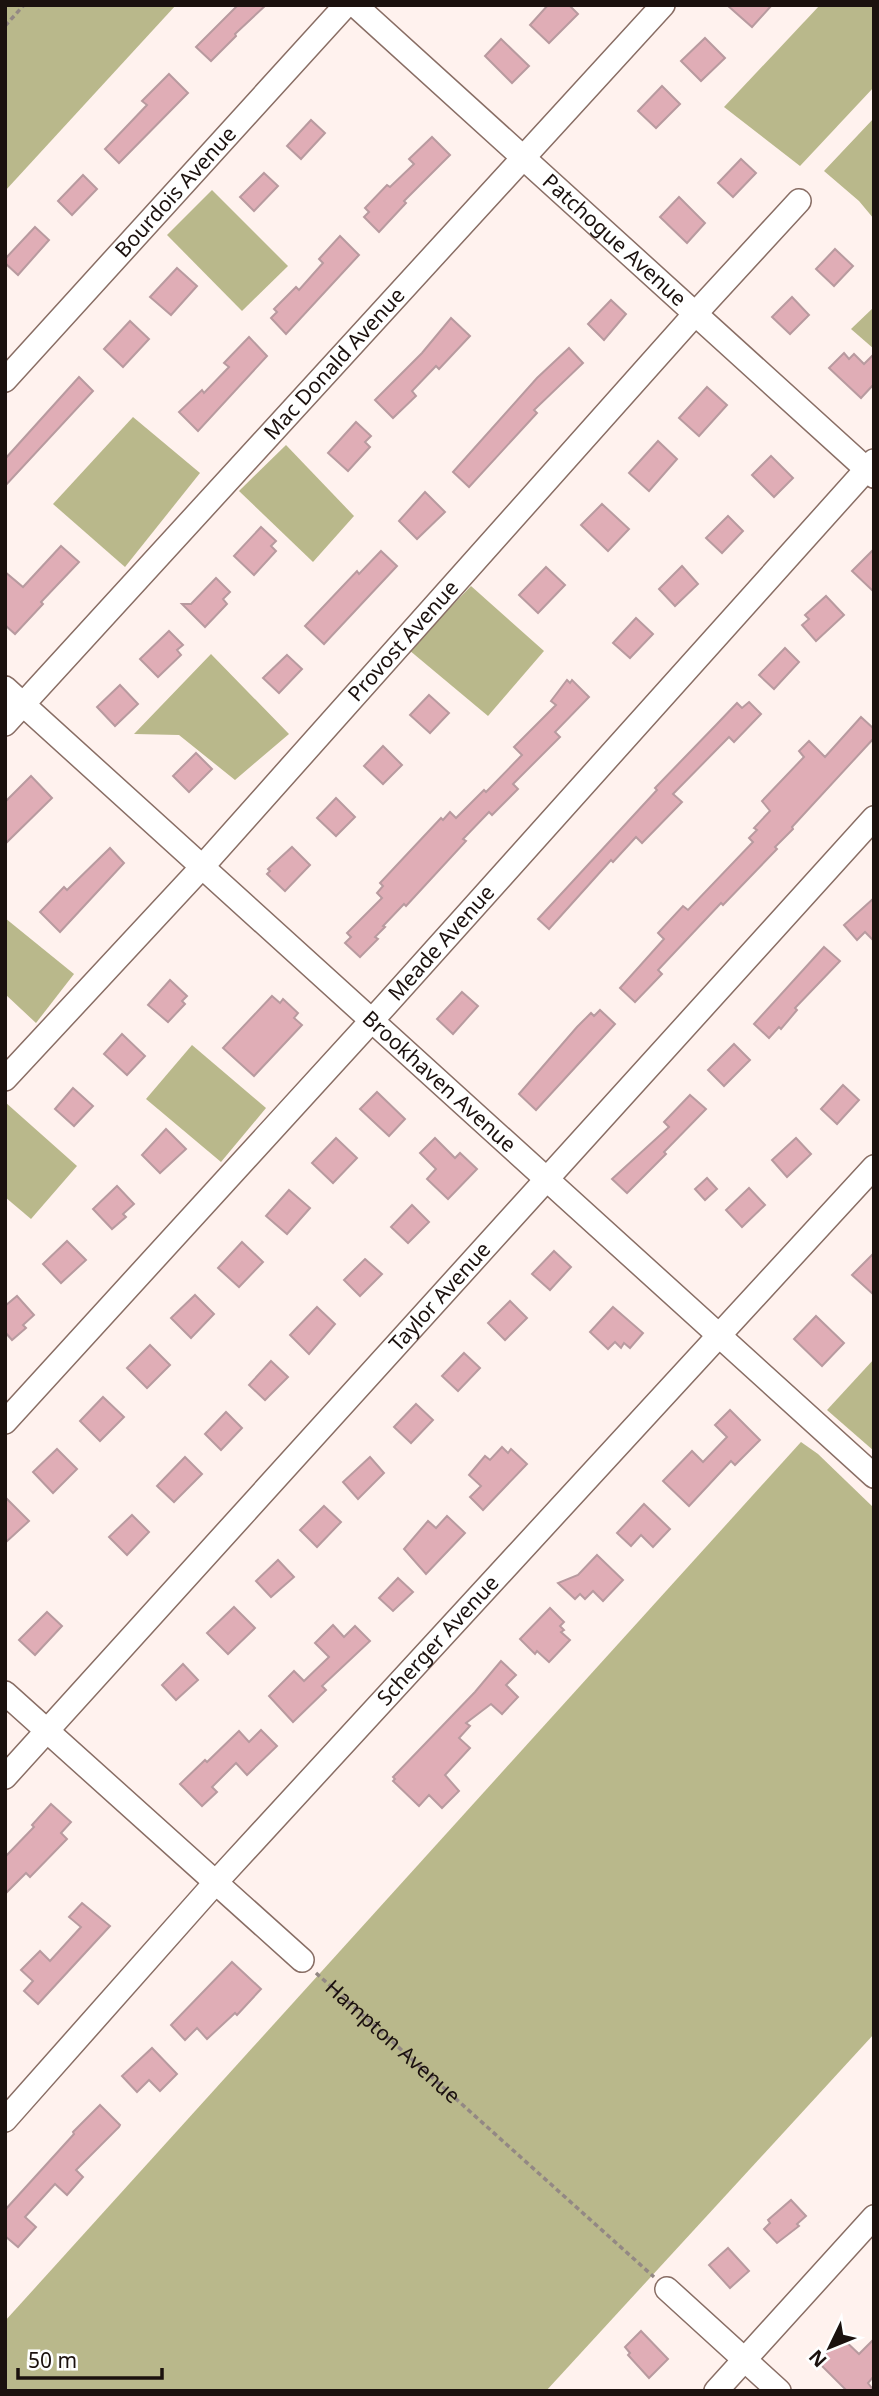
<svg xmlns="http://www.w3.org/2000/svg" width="879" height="2396" viewBox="0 0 879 2396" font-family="'Noto Sans',sans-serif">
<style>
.forest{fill:#b9b88b}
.building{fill:#e0adb6;stroke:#b89a9f;stroke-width:2}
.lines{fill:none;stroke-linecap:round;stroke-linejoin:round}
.street-casing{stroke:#896e65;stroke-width:26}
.path{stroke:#938884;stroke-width:3.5;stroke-dasharray:5 3.5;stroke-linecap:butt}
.street{stroke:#fff;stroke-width:23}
.labels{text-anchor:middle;stroke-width:7;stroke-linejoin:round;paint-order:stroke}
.street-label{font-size:21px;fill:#1b110e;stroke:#fff}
</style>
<rect width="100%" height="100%" fill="#fff2ee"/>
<g class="forest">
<polygon points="5,5 176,5 5,191"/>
<polygon points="820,5 874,5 874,87 800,166 724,107"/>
<polygon points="874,118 874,219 859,201 824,171"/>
<polygon points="212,190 288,266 242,311 167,235"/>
<polygon points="874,307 874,349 851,329"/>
<polygon points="133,417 200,473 125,567 53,504"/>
<polygon points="286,445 354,516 313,562 239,491"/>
<polygon points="471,586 544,651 488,716 409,650"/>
<polygon points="211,654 289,734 235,780 179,735 134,734"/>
<polygon points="5,918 74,974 36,1023 5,994"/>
<polygon points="192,1045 266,1108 221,1162 146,1099"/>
<polygon points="5,1102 77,1166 31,1219 5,1197"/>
<polygon points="874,1359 874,1451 827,1410"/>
<polygon points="801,1442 818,1454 874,1508 874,2034 546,2391 5,2391 5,2321"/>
</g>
<g class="building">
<polygon points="238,5 266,5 235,34 236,36 211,61 196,47"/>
<polygon points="548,5 569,5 578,14 549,43 530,25"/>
<polygon points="727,5 772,5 752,27"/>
<polygon points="705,38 725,58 701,81 681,61"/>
<polygon points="501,39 529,66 512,83 485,56"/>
<polygon points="169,74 188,93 119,163 105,149 147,105 142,101"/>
<polygon points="662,86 680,104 656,128 638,111"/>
<polygon points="311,120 325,133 301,159 287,146"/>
<polygon points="432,137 450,155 404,201 406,203 379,232 364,217 369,212 365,208 387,185 390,187 414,164 409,159"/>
<polygon points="741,159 756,173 733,197 718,183"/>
<polygon points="264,173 278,186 254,211 240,197"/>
<polygon points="83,175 97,189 72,215 58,201"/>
<polygon points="679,197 705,223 687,243 660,217"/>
<polygon points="35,227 49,240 18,275 5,263 5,259"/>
<polygon points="340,236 359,255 286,334 271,318 277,312 274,309 296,287 299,290 323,263 319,259"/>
<polygon points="835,249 853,266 834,286 816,269"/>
<polygon points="177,268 197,286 171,315 150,297"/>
<polygon points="792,297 809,315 790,334 772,317"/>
<polygon points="611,300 626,314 604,340 588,324"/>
<polygon points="451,318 470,336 439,369 436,366 412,391 416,396 393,418 375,400 422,353"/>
<polygon points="130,321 149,339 123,367 104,349"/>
<polygon points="249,337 267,356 198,431 179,412 202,390 204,393 229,367 224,363"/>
<polygon points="569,348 583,363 534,410 537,413 469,487 453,472 537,378"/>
<polygon points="844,353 849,359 854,354 864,364 874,354 874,384 861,398 829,368"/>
<polygon points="79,377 93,391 5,486 5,459"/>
<polygon points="707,387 727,405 699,436 679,418"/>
<polygon points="356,422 371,436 365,442 370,447 348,471 328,453"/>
<polygon points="658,441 677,459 649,491 629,473"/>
<polygon points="771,456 793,478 774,497 752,475"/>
<polygon points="425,492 445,512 417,539 399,521"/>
<polygon points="602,504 629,529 608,551 581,525"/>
<polygon points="728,516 743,531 722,553 706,538"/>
<polygon points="261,527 276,541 271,546 276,551 254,575 234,556"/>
<polygon points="61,546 79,562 41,602 43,604 15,634 5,625 5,572 23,587"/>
<polygon points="874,549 874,592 852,571"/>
<polygon points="381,551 397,566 324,644 305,626 357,571 359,574"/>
<polygon points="682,566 698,584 675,606 659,589"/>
<polygon points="546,567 565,585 538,613 519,595"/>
<polygon points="216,578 230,592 223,599 227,604 205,627 182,604 191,604"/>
<polygon points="826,596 844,615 816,641 802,625 809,619 805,615"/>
<polygon points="636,618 653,634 630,658 613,643"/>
<polygon points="169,631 183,645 177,650 181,655 158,677 140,659"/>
<polygon points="785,648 799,662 774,689 759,675"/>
<polygon points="287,655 302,669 279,693 263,678"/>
<polygon points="567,680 570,683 572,680 589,697 555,732 560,737 513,784 518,789 492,815 489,812 463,839 466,841 406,906 404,904 383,926 385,927 375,937 378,939 360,957 345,943 351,937 347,933 382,898 377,893 383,886 380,883 441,818 443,820 450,812 456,818 484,790 486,792 522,755 514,747 556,705 551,701"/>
<polygon points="120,685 138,704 115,726 97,707"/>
<polygon points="429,695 449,713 430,733 410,715"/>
<polygon points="749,702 761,714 734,742 729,737 673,794 682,802 642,843 636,837 613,862 611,860 549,929 538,919 657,790 655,788 716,725 737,703 742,708"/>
<polygon points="861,717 874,729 874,738 792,827 793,829 775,847 777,849 723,905 721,903 658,970 662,974 635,1002 620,988 664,939 658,933 683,906 688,910 753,842 749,838 757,830 754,828 770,811 762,801 804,757 799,751 809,741 825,757"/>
<polygon points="383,746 402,765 383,784 364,766"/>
<polygon points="196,753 212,769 189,792 173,776"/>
<polygon points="31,776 52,798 5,844 5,802"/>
<polygon points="336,798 355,817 336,836 317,818"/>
<polygon points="292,847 310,865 285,891 267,874 270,871 268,869"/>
<polygon points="110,848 124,863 60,932 40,912 64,887 67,890"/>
<polygon points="874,898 874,941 865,932 857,940 844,925"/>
<polygon points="824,947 840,961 795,1008 797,1010 781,1029 779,1027 769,1038 754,1024"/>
<polygon points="170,980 187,996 182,1001 185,1004 168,1022 148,1005"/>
<polygon points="462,992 478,1006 453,1034 437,1019"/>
<polygon points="272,996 280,1003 283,999 298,1013 294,1018 302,1025 254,1076 223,1048"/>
<polygon points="600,1010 615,1024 536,1110 519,1094 577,1027 591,1013 594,1016"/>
<polygon points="122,1034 145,1056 127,1075 104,1054"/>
<polygon points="734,1044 750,1060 724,1086 708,1070"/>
<polygon points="843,1085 859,1100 837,1124 821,1109"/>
<polygon points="73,1088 93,1106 74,1126 55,1109"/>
<polygon points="377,1092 405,1119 389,1136 360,1109"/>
<polygon points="690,1095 706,1109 664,1152 666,1154 627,1193 612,1179 669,1127 664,1122"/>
<polygon points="166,1129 186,1149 160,1173 142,1155"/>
<polygon points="336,1138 357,1158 333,1183 312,1163"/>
<polygon points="435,1138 455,1158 460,1153 477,1169 448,1199 427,1179 436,1169 420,1153"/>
<polygon points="796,1138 811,1154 787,1177 772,1160"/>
<polygon points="707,1178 717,1189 705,1200 695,1189"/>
<polygon points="117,1186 134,1204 123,1214 126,1217 112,1229 93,1209"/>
<polygon points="749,1188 765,1205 742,1227 726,1210"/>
<polygon points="289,1190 310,1208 287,1234 266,1216"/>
<polygon points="412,1205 429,1222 408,1243 391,1227"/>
<polygon points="67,1241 86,1260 61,1283 43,1264"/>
<polygon points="242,1242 263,1262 239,1287 218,1268"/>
<polygon points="554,1251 571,1267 550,1290 532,1274"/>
<polygon points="874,1253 874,1295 852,1275"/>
<polygon points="365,1259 382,1274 360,1296 344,1280"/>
<polygon points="195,1295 214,1314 191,1338 171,1318"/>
<polygon points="17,1296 34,1315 23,1325 26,1328 12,1340 5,1332 5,1306"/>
<polygon points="510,1301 527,1318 505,1340 488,1323"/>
<polygon points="317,1307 335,1324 309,1354 290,1335"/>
<polygon points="613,1307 643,1333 630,1348 624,1343 621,1348 615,1342 608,1349 590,1332"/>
<polygon points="816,1316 844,1343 822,1366 794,1339"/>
<polygon points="150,1345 170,1365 147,1388 127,1368"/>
<polygon points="464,1353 480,1368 458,1391 442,1376"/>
<polygon points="271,1361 288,1377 265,1400 249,1385"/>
<polygon points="103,1397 124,1417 100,1441 80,1421"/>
<polygon points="416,1404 433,1420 411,1443 394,1427"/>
<polygon points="730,1410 760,1440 735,1465 731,1461 689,1506 663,1481 692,1451 703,1462 727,1437 715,1425"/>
<polygon points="226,1412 242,1428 221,1450 205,1434"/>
<polygon points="502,1447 508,1453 511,1449 527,1464 483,1510 470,1497 481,1486 469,1475 485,1456 490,1460"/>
<polygon points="57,1449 77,1469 53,1493 33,1472"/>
<polygon points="185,1457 202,1474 174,1502 157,1486"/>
<polygon points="370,1457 384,1473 358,1499 343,1482"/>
<polygon points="5,1497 29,1521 5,1543"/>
<polygon points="644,1504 670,1529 653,1547 641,1535 631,1546 617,1533"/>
<polygon points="324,1506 341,1522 317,1547 300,1530"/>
<polygon points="132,1515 149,1532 127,1555 109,1537"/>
<polygon points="447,1516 465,1533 426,1574 404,1549 428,1521 436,1528"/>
<polygon points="597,1555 623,1580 603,1601 593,1591 585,1599 580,1594 575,1599 558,1583 578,1575"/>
<polygon points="278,1560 294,1577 271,1597 256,1581"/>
<polygon points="398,1578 413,1592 393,1611 379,1598"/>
<polygon points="234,1607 255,1628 228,1654 207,1633"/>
<polygon points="550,1608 564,1622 560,1626 564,1630 561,1632 570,1640 549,1662 537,1651 535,1654 520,1639"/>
<polygon points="47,1612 62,1626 35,1655 19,1640"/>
<polygon points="333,1625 344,1637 355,1626 370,1641 322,1686 326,1690 293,1722 269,1696 294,1671 304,1681 329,1657 315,1643"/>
<polygon points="501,1661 516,1675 506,1685 518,1697 502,1714 491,1704 466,1723 470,1726 459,1738 470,1748 445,1775 459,1791 442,1808 429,1795 419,1806 393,1781 395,1779 393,1777 475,1692"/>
<polygon points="183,1664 198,1680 176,1700 162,1685"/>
<polygon points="261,1730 277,1746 247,1775 236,1763 212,1787 217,1792 202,1806 180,1784 205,1760 207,1762 239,1731 249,1742"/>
<polygon points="51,1804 71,1822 61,1833 67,1839 30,1877 26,1873 5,1894 5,1857 34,1827 32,1825"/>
<polygon points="82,1903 110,1926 38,2004 24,1991 33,1981 21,1970 40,1951 50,1961 81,1927 69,1917"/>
<polygon points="232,1962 261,1989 237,2015 235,2013 207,2039 197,2028 185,2040 171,2025"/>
<polygon points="152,2048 177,2074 160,2091 149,2080 137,2092 122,2076"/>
<polygon points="100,2105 120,2125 119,2127 76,2170 83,2177 67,2195 55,2184 25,2217 36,2227 18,2247 5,2236 5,2210 74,2134 73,2132"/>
<polygon points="791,2200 806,2216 797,2224 799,2226 777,2243 764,2229 770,2223 768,2220"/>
<polygon points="728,2248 749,2271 730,2288 709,2265"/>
<polygon points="641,2331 668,2359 649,2378 628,2355 630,2353 625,2347"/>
<polygon points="841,2337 859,2354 874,2339 874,2376 868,2383 874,2391 847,2391 818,2362"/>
</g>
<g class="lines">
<g class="street-casing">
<g id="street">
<path id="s2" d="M355,5L874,476"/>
<path id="s3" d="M5,380L346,5"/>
<path id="s4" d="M5,688L874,1476"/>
<path id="s5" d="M5,724L663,5"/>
<path id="s6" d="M5,1079L202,867L695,314L799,201"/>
<path id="s7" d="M5,1422L385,1006L874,461"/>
<polyline points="5,1693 302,1960"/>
<path id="s8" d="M5,1777L874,818"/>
<path id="s9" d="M5,2120L216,1882L874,1167"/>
<polyline points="667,2289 779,2391"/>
<polyline points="716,2391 874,2217"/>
</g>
</g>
<g class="path">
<polyline points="5,26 24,5"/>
<path id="s1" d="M316,1973L654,2277"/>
</g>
<use href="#street" class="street"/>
</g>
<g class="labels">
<g class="street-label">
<text dy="7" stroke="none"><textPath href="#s3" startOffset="254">Bourdois Avenue</textPath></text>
<text dy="7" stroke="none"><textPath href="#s2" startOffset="350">Patchogue Avenue</textPath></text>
<text dy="7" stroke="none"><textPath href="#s5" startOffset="488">Mac Donald Avenue</textPath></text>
<text dy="7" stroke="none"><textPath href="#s6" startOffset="592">Provost Avenue</textPath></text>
<text dy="7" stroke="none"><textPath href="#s7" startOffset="648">Meade Avenue</textPath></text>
<text dy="7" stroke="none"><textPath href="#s4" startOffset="586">Brookhaven Avenue</textPath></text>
<text dy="7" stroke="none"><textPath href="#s8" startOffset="648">Taylor Avenue</textPath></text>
<text dy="7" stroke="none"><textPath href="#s9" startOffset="646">Scherger Avenue</textPath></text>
<text dy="7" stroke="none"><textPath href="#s1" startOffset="103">Hampton Avenue</textPath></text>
</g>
</g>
<rect width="879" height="2396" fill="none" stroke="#1b110e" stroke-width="14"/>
<g transform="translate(830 2347) rotate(227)" stroke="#ffffff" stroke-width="5" paint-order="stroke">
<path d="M0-5L12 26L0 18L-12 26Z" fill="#1b110e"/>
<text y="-10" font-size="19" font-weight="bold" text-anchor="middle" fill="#1b110e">N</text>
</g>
<path d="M18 2368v10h144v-10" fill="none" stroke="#1b110e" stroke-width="3.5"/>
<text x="28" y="2368" font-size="21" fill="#1b110e" stroke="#ffffff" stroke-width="5" paint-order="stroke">50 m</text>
</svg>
